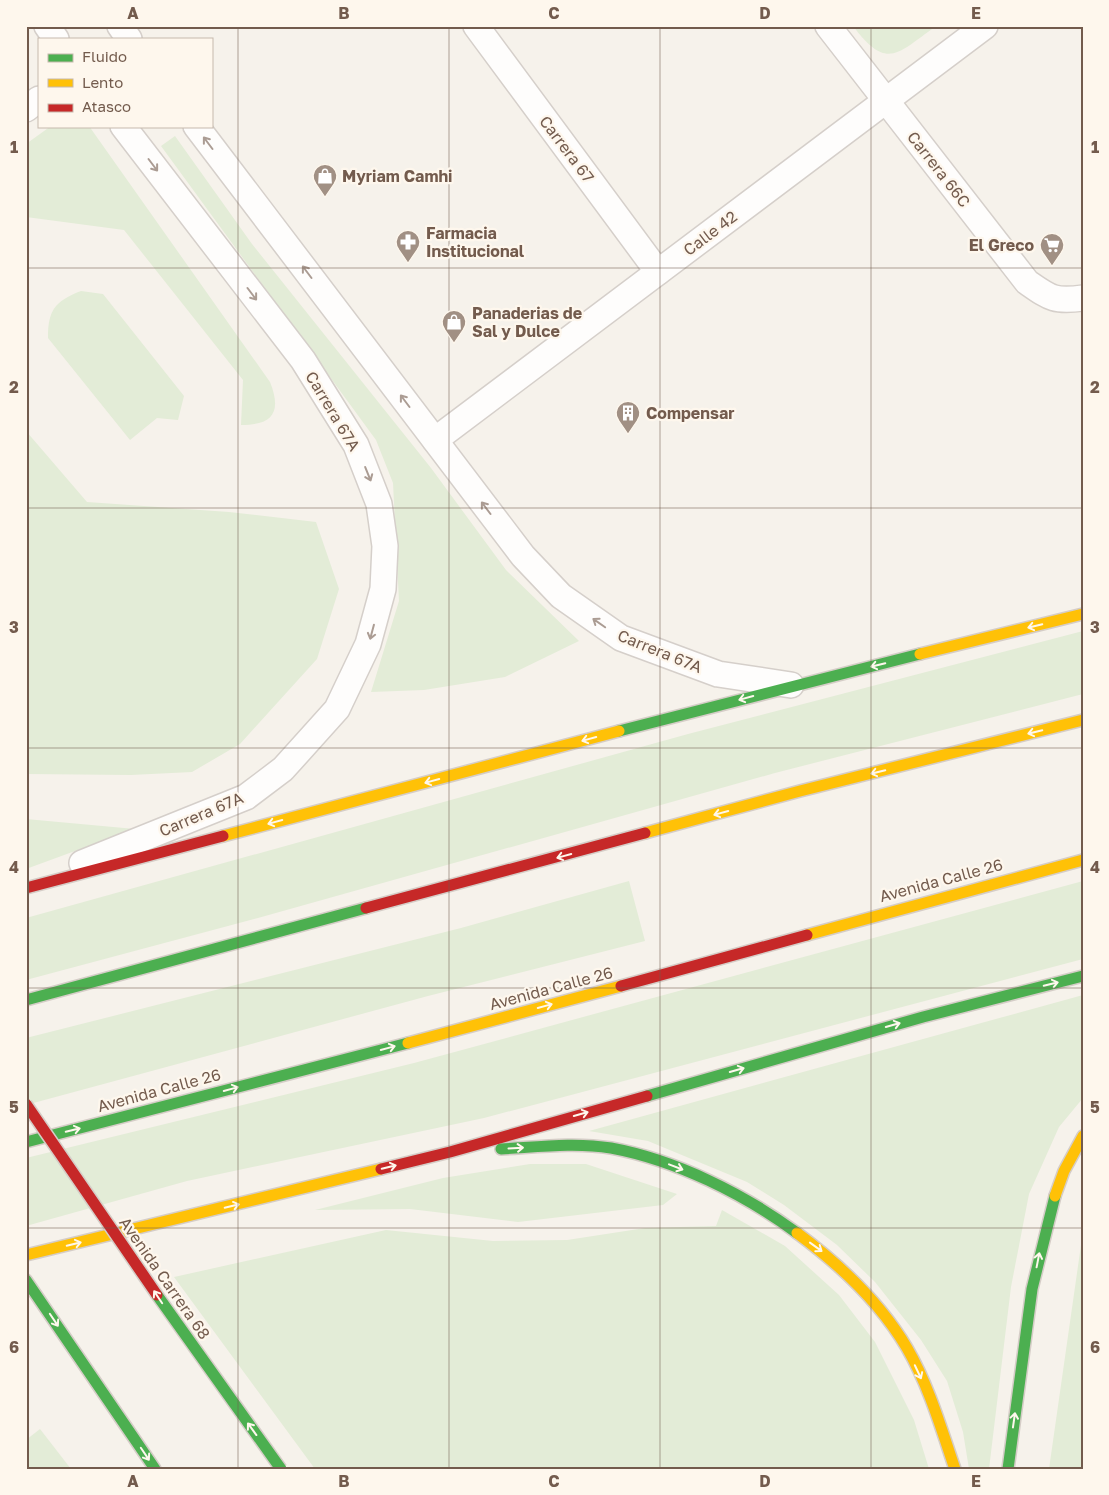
<svg xmlns="http://www.w3.org/2000/svg" width="1109" height="1495" viewBox="0 0 1109 1495" font-family="'Golos Text',sans-serif">
<style>
.green{fill:#e3ecd7}
.lines{fill:none;stroke-linecap:round;stroke-linejoin:round}
.street-casing{stroke:#d5cfca;stroke-width:28}
.fast-casing{stroke:#d5cdc7;stroke-width:14}
.slow-casing{stroke:#d5cdc7;stroke-width:14}
.jam-casing{stroke:#d5cdc7;stroke-width:14}
.street{stroke:#fefdfc;stroke-width:25}
.fast{stroke:#4caf50;stroke-width:11}
.slow{stroke:#ffc107;stroke-width:11}
.jam{stroke:#c62828;stroke-width:11}
.fast-bridge-casing{stroke:#d5cdc7;stroke-width:14;stroke-linecap:butt}
.jam-bridge-casing{stroke:#d5cdc7;stroke-width:14;stroke-linecap:butt}
.fast-bridge{stroke:#4caf50;stroke-width:11}
.jam-bridge{stroke:#c62828;stroke-width:11}
.oneway{stroke:#ab9c93}
.oneway2{stroke:#fef7ed}
.grid{fill:none;stroke:#735b4d;stroke-width:1;stroke-opacity:0.55}
.labels{text-anchor:middle;stroke-width:4.5;stroke-linejoin:round;paint-order:stroke}
.street-label{font-size:16px;fill:#735b4d;stroke:#fef7ed}
.poi-label{font-size:16px;font-weight:bold;fill:#735b4d;stroke:#fef7ed;text-anchor:start}
.neatline{fill:none;stroke:#735b4d;stroke-width:2}
.grid-label{font-size:16px;text-anchor:middle;font-weight:bold;fill:#735b4d}
</style>
<rect width="100%" height="100%" fill="#f6f2eb"/>
<g class="green">
<path d="M853,26H936C897,54 887,71 853,26Z"/>
<path d="M51,126H89L270,382C282,412 273,425 241,425L243,380L124,230L26,217V144Z"/>
<polygon points="175,136 252,244 431,468 506,570 579,641 505,677 424,690 371,692 399,601 393,483 376,440 161,146"/>
<path d="M81,291L103,294L184,396L178,420L157,418L130,440L48,338C48,310 55,301 81,291Z"/>
<polygon points="26,431 87,502 229,512 316,522 339,589 317,659 240,744 192,772 131,775 26,774"/>
<polygon points="1083,631 1083,694 775,773 258,918 26,980 26,918 688,734"/>
<polygon points="26,819 135,829 26,869"/>
<polygon points="629,881 645,941 428,996 26,1105 26,1038 461,928"/>
<polygon points="1083,881 1083,959 484,1118 187,1181 26,1226 26,1158 414,1063"/>
<polygon points="1083,995 1083,1098 1059,1127 1029,1194 1011,1287 989,1469 969,1469 963,1432 947,1381 921,1340 875,1282 837,1245 784,1205 747,1182 648,1141 589,1131"/>
<polygon points="530,1164 586,1164 677,1194 663,1205 518,1222 410,1209 315,1210 443,1178"/>
<polygon points="722,1210 785,1246 839,1295 875,1342 914,1420 929,1469 315,1469 174,1277 386,1230 493,1241 567,1240 645,1228 716,1226"/>
<polygon points="1083,1231 1083,1469 1049,1469"/>
<polygon points="40,1429 71,1469 26,1469 26,1440"/>
</g>
<g class="lines">
<g class="street-casing">
<g id="street">
<polyline points="47,26 56,39"/>
<polyline points="120,26 129,39"/>
<polyline points="476,26 658,272"/>
<path d="M828,26L1027,282C1050,298 1054,302 1083,298"/>
<polyline points="26,109 39,99"/>
<polyline points="196,126 523,556 561,596 621,638 718,674 791,685"/>
<polyline points="435,440 985,26"/>
<polyline points="82,863 246,797 283,769 337,709 368,644 383,589 385,546 379,504 356,445 303,360 123,126"/>
</g>
</g>
<g class="fast-casing">
<g id="fast">
<polyline points="619,731 920,654"/>
<polyline points="26,1000 366,908"/>
<polyline points="647,1096 923,1017 1083,976"/>
<polyline points="26,1142 408,1043"/>
<path d="M501,1149C537,1147 575,1142 611,1148C676,1160 744,1194 797,1233"/>
<polyline points="26,1280 155,1469"/>
<polyline points="1008,1469 1032,1289 1055,1196"/>
</g>
</g>
<g class="slow-casing">
<g id="slow">
<polyline points="920,654 1083,614"/>
<polyline points="645,833 800,791 1083,720"/>
<polyline points="223,836 619,731"/>
<polyline points="807,935 1083,860"/>
<polyline points="408,1043 621,986"/>
<polyline points="1055,1196 1064,1171 1083,1136"/>
<path d="M797,1233C839,1264 880,1302 907,1348C929,1386 941,1428 955,1469"/>
<polyline points="26,1255 381,1169"/>
</g>
</g>
<g class="jam-casing">
<g id="jam">
<polyline points="26,888 223,836"/>
<polyline points="366,908 645,833"/>
<polyline points="621,986 807,935"/>
<polyline points="381,1169 450,1152 647,1096"/>
</g>
</g>
<use href="#street" class="street"/>
<use href="#fast" class="fast"/>
<use href="#slow" class="slow"/>
<use href="#jam" class="jam"/>
<g class="fast-bridge-casing">
<polyline id="fast-bridge" points="157,1295 281,1469"/>
</g>
<g class="jam-bridge-casing">
<polyline id="jam-bridge" points="26,1104 157,1295"/>
</g>
<use href="#fast-bridge" class="fast-bridge"/>
<use href="#jam-bridge" class="jam-bridge"/>
</g>
<defs><path id="oneway-shaft" d="M-6 0H5M1.5-3L5.5 0L1.5 3" fill="none" stroke-width="1.6" stroke-linecap="round" stroke-linejoin="round" transform="scale(1.25)"/></defs>
<g class="oneway">
<use href="#oneway-shaft" transform="translate(208 143) rotate(-127)"/>
<use href="#oneway-shaft" transform="translate(153 165) rotate(53)"/>
<use href="#oneway-shaft" transform="translate(307 272) rotate(-127)"/>
<use href="#oneway-shaft" transform="translate(252 294) rotate(53)"/>
<use href="#oneway-shaft" transform="translate(405 401) rotate(-127)"/>
<use href="#oneway-shaft" transform="translate(368 474) rotate(68)"/>
<use href="#oneway-shaft" transform="translate(486 508) rotate(-127)"/>
<use href="#oneway-shaft" transform="translate(599 623) rotate(-145)"/>
<use href="#oneway-shaft" transform="translate(372 632) rotate(105)"/>
</g>
<g class="oneway2">
<use href="#oneway-shaft" transform="translate(1035 626) rotate(166)"/>
<use href="#oneway-shaft" transform="translate(878 665) rotate(166)"/>
<use href="#oneway-shaft" transform="translate(746 698) rotate(165)"/>
<use href="#oneway-shaft" transform="translate(1035 732) rotate(166)"/>
<use href="#oneway-shaft" transform="translate(589 739) rotate(165)"/>
<use href="#oneway-shaft" transform="translate(878 772) rotate(166)"/>
<use href="#oneway-shaft" transform="translate(432 781) rotate(165)"/>
<use href="#oneway-shaft" transform="translate(721 813) rotate(165)"/>
<use href="#oneway-shaft" transform="translate(275 822) rotate(165)"/>
<use href="#oneway-shaft" transform="translate(564 856) rotate(165)"/>
<use href="#oneway-shaft" transform="translate(1051 984) rotate(-14)"/>
<use href="#oneway-shaft" transform="translate(545 1006) rotate(-15)"/>
<use href="#oneway-shaft" transform="translate(893 1025) rotate(-16)"/>
<use href="#oneway-shaft" transform="translate(388 1048) rotate(-15)"/>
<use href="#oneway-shaft" transform="translate(737 1070) rotate(-16)"/>
<use href="#oneway-shaft" transform="translate(231 1089) rotate(-15)"/>
<use href="#oneway-shaft" transform="translate(581 1114) rotate(-16)"/>
<use href="#oneway-shaft" transform="translate(73 1130) rotate(-14)"/>
<use href="#oneway-shaft" transform="translate(516 1148) rotate(-3)"/>
<use href="#oneway-shaft" transform="translate(389 1167) rotate(-14)"/>
<use href="#oneway-shaft" transform="translate(676 1167) rotate(21)"/>
<use href="#oneway-shaft" transform="translate(232 1206) rotate(-13)"/>
<use href="#oneway-shaft" transform="translate(74 1244) rotate(-14)"/>
<use href="#oneway-shaft" transform="translate(816 1247) rotate(36)"/>
<use href="#oneway-shaft" transform="translate(1038 1260) rotate(-79)"/>
<use href="#oneway-shaft" transform="translate(158 1297) rotate(-124)"/>
<use href="#oneway-shaft" transform="translate(54 1320) rotate(56)"/>
<use href="#oneway-shaft" transform="translate(918 1372) rotate(65)"/>
<use href="#oneway-shaft" transform="translate(1014 1420) rotate(-82)"/>
<use href="#oneway-shaft" transform="translate(252 1429) rotate(-126)"/>
<use href="#oneway-shaft" transform="translate(145 1454) rotate(56)"/>
</g>
<path class="grid" d="M238,26V1469M449,26V1469M660,26V1469M871,26V1469M26,268H1083M26,508H1083M26,748H1083M26,988H1083M26,1228H1083"/>
<defs>
<g id="shop-pin" transform="scale(1.25)"><path d="M0 17L-7.5 6A9.5 9.5 0 1 1 7.5 6Z" fill="#a19084" stroke="#fef7ed"/><path d="M-5-2.5h2.3a2.7 3.5 0 0 1 5.4 0H5L5.5 6h-11ZM-1.5-2.5h3a1.5 2.3 0 0 0-3 0Z" fill="#fff"/></g>
<g id="pharmacy-pin" transform="scale(1.25)"><path d="M0 17L-7.5 6A9.5 9.5 0 1 1 7.5 6Z" fill="#a19084" stroke="#fef7ed"/><path d="M-2-6h4v4h4v4h-4v4h-4v-4h-4v-4h4Z" fill="#fff"/></g>
<g id="supermarket-pin" transform="scale(1.25)"><path d="M0 17L-7.5 6A9.5 9.5 0 1 1 7.5 6Z" fill="#a19084" stroke="#fef7ed"/><path d="M-6-5.5h2.5l.6 2H6L4.5 2H-2.5L-4.4-4H-6ZM-1.5 3.2a1.3 1.3 0 1 0 .1 0ZM3 3.2a1.3 1.3 0 1 0 .1 0Z" fill="#fff"/></g>
<g id="building-pin" transform="scale(1.25)"><path d="M0 17L-7.5 6A9.5 9.5 0 1 1 7.5 6Z" fill="#a19084" stroke="#fef7ed"/><path d="M-4-6H4V6H1V3H-1V6H-4ZM-2.5-4.3h1.7v1.8h-1.7ZM.8-4.3h1.7v1.8H.8ZM-2.5-1h1.7V.8h-1.7ZM.8-1h1.7V.8H.8Z" fill="#fff"/></g>
</defs>
<g fill-rule="evenodd">
<use href="#shop-pin" x="325" y="176"/>
<use href="#pharmacy-pin" x="408" y="242"/>
<use href="#supermarket-pin" x="1052" y="245"/>
<use href="#shop-pin" x="454" y="322"/>
<use href="#building-pin" x="628" y="413"/>
</g>
<g class="labels">
<g class="street-label">
<text transform="translate(567 149) rotate(53)" y="6">Carrera 67</text>
<text transform="translate(939 169) rotate(52)" y="6">Carrera 66C</text>
<text transform="translate(710 233) rotate(-37)" y="6">Calle 42</text>
<text transform="translate(333 411) rotate(59)" y="6">Carrera 67A</text>
<text transform="translate(660 651) rotate(22)" y="6">Carrera 67A</text>
<text transform="translate(201 814) rotate(-23)" y="6">Carrera 67A</text>
<text transform="translate(941 880) rotate(-15)" y="6">Avenida Calle 26</text>
<text transform="translate(551 988) rotate(-15)" y="6">Avenida Calle 26</text>
<text transform="translate(159 1090) rotate(-15)" y="6">Avenida Calle 26</text>
<text transform="translate(165 1278) rotate(55)" y="6">Avenida Carrera 68</text>
</g>
<g class="poi-label">
<text x="342" y="182">Myriam Camhi</text>
<text x="426" y="239">Farmacia<tspan x="426" dy="18">Institucional</tspan></text>
<text x="1034" y="251" text-anchor="end">El Greco</text>
<text x="472" y="319">Panaderias de<tspan x="472" dy="18">Sal y Dulce</tspan></text>
<text x="646" y="419">Compensar</text>
</g>
</g>
<rect width="1109" height="1495" fill="none" stroke="#fef7ed" stroke-width="55"/>
<rect x="38" y="38" width="175" height="90" fill="#fef7ed" stroke="#c6b9ad"/>
<rect x="48" y="54" width="25" height="8" fill="#4caf50" stroke="#c6b9ad"/>
<text x="82" y="62" font-size="15" fill="#735b4d">Fluido</text>
<rect x="48" y="79" width="25" height="8" fill="#ffc107" stroke="#c6b9ad"/>
<text x="82" y="88" font-size="15" fill="#735b4d">Lento</text>
<rect x="48" y="104" width="25" height="8" fill="#c62828" stroke="#c6b9ad"/>
<text x="82" y="112" font-size="15" fill="#735b4d">Atasco</text>
<rect x="28" y="28" width="1054" height="1440" class="neatline"/>
<g class="grid-label">
<text x="133" y="19">A</text>
<text x="344" y="19">B</text>
<text x="554" y="19">C</text>
<text x="765" y="19">D</text>
<text x="976" y="19">E</text>
<text x="14" y="153">1</text>
<text x="1095" y="153">1</text>
<text x="14" y="393">2</text>
<text x="1095" y="393">2</text>
<text x="14" y="633">3</text>
<text x="1095" y="633">3</text>
<text x="14" y="873">4</text>
<text x="1095" y="873">4</text>
<text x="14" y="1113">5</text>
<text x="1095" y="1113">5</text>
<text x="14" y="1353">6</text>
<text x="1095" y="1353">6</text>
<text x="133" y="1487">A</text>
<text x="344" y="1487">B</text>
<text x="554" y="1487">C</text>
<text x="765" y="1487">D</text>
<text x="976" y="1487">E</text>
</g>
</svg>
